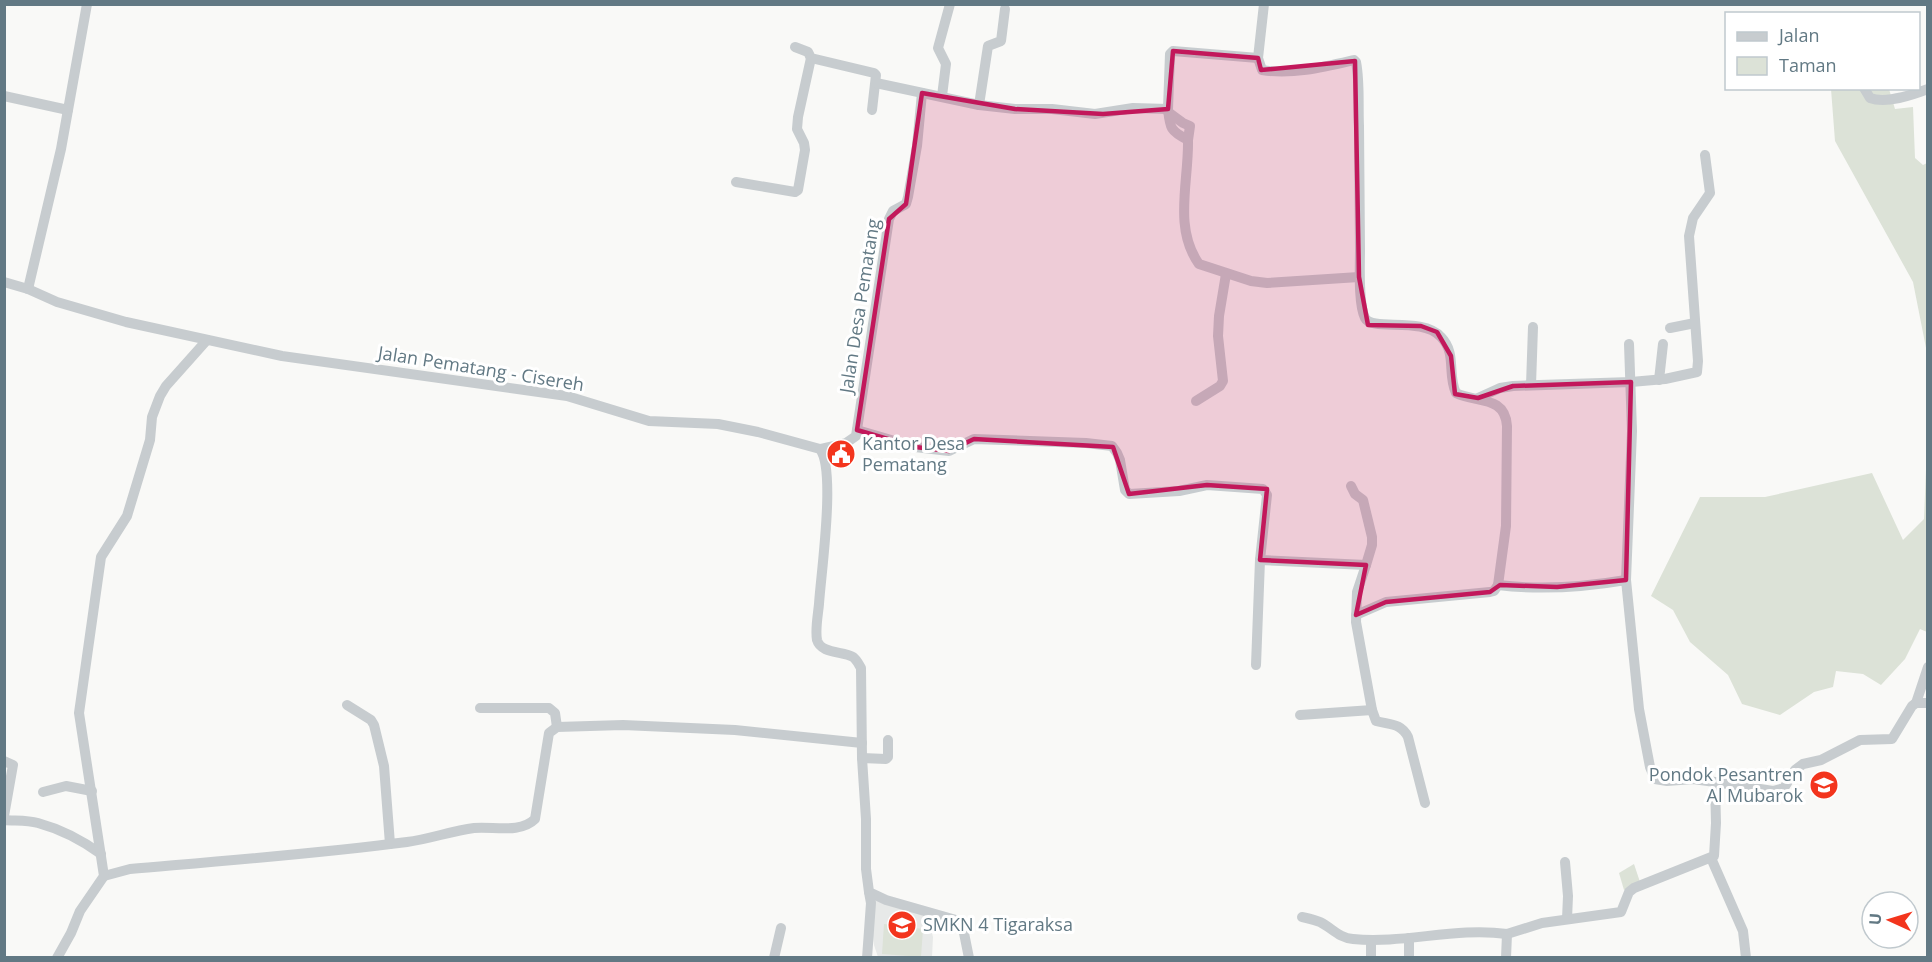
<svg xmlns="http://www.w3.org/2000/svg" width="1932" height="962" viewBox="0 0 1932 962" font-family="'Open Sans',sans-serif">
<style>
.built{fill:#e7e9e8}
.green{fill:#dce2d7}
.lines{fill:none;stroke-linecap:round;stroke-linejoin:round}
.minor{stroke:#c7cccf;stroke-width:10}
.marked{fill:#c2185b;fill-opacity:0.2;stroke:#c2185b;stroke-width:4.5;stroke-linejoin:round}
.labels{text-anchor:middle;stroke-width:6;stroke-linejoin:round;paint-order:stroke}
.street-label{font-size:18px;fill:#627984;stroke:#fff}
.poi-label{font-size:18px;fill:#627984;stroke:#fff;text-anchor:start}
</style>
<rect width="100%" height="100%" fill="#f9f9f7"/>
<polygon class="built" points="872,900 886,901 927,915 934,921 931,929 933,937 932,957 878,957 874,945 871,920"/>
<g class="green">
<polygon points="1831,89 1889,89 1895,109 1913,107 1915,158 1923,165 1927,163 1927,353 1913,282 1835,141"/>
<polygon points="1927,445 1927,632 1920,629 1905,659 1881,685 1863,674 1836,671 1833,687 1814,692 1780,715 1742,704 1728,675 1690,642 1673,610 1651,596 1700,497 1765,497 1872,473 1903,540 1924,519"/>
<polygon points="1634,864 1640,882 1624,890 1619,873"/>
<polygon points="884,924 923,929 921,957 882,954"/>
</g>
<g class="lines">
<g class="minor">
<path d="M1264,4L1258,58L1262,70C1292,75 1324,67 1354,60L1356,62C1360,82 1358,105 1359,126C1359,167 1360,209 1360,250C1360,266 1358,304 1365,318C1372,332 1422,316 1441,337C1457,353 1447,375 1456,393C1476,403 1505,395 1507,426L1506,526L1498,585C1539,590 1585,587 1626,580L1639,709L1650,767L1655,779L1667,781L1693,779L1715,782L1773,791L1784,788L1795,770L1803,764L1821,760L1860,740L1892,739L1912,706L1916,703H1928"/>
<polyline points="795,47 808,52 811,58 874,73 876,75 872,110"/>
<polyline points="876,83 979,105 1015,109 1052,109 1095,114 1133,108 1168,109 1170,54 1173,51 1258,58"/>
<path d="M1864,88L1870,98C1886,104 1912,95 1928,89"/>
<polyline points="4,96 68,110"/>
<polyline points="942,96 946,64 938,48 950,4"/>
<polyline points="979,105 988,46 1001,41 1005,9"/>
<path d="M1168,109C1170,128 1170,131 1188,140C1189,181 1173,228 1199,264L1251,281L1267,283L1359,277"/>
<polyline points="1168,112 1183,123 1190,126 1188,140"/>
<polyline points="736,182 795,192 798,190 805,150 804,143 797,129 798,117 811,58"/>
<path d="M4,282L28,289L57,302L126,322L282,356L567,396L649,421L718,424L758,432L820,449C836,470 821,573 819,604C818,615 815,629 817,640C821,654 843,651 853,657C857,660 859,665 861,668L862,758L866,819V869L869,892L886,900L956,920L964,933L969,958"/>
<polyline points="28,289 61,149 87,4"/>
<polyline points="1670,328 1695,323"/>
<polyline points="1659,380 1663,344"/>
<polyline points="1531,385 1533,327"/>
<polyline points="1478,398 1500,388 1513,386 1631,382 1665,379 1697,372 1698,361 1689,236 1693,218 1710,193 1705,155"/>
<polyline points="1196,401 1220,386 1223,381 1218,336 1219,316 1226,274"/>
<path d="M857,430L915,447L949,451L974,439L1086,443L1112,446L1117,453L1120,460L1125,490L1129,494L1179,491L1207,485L1263,489L1267,495L1260,560L1366,565L1357,592L1356,622L1372,710L1376,721C1390,725 1401,723 1408,737L1425,803"/>
<polyline points="820,449 846,443 856,436 889,219 893,211 906,204 908,197 917,146 922,93"/>
<polyline points="1351,486 1355,494 1363,500 1372,537 1372,545 1366,565"/>
<polyline points="1626,580 1632,431 1629,344"/>
<polyline points="1356,615 1386,602 1490,592 1494,591 1498,585"/>
<polyline points="1256,665 1260,560"/>
<polyline points="1916,703 1928,667"/>
<polyline points="347,705 371,720 374,725 384,766 390,844"/>
<polyline points="480,708 549,708 555,713 557,727"/>
<polyline points="1300,715 1372,710"/>
<polyline points="862,758 886,759 888,757 888,740"/>
<polyline points="4,761 13,765 4,816"/>
<polyline points="43,792 66,786 92,791"/>
<path d="M4,820C15,821 27,820 38,823C60,829 83,841 101,854"/>
<polyline points="1711,858 1743,931 1746,958"/>
<polyline points="1565,862 1568,896 1567,919"/>
<path d="M104,876L130,869C223,861 315,854 407,842C430,839 451,831 474,828C493,826 520,834 535,819L549,733L557,727L623,725L735,730L862,743"/>
<path d="M1302,917C1308,918 1314,920 1320,922C1332,928 1339,938 1353,939C1404,944 1455,927 1507,934"/>
<polyline points="1507,934 1542,923 1621,912 1629,892 1634,888 1714,856 1716,823 1715,782"/>
<polyline points="1409,938 1409,958"/>
<polyline points="57,958 71,933 80,911 104,876 79,713 101,557 127,516 150,440 152,417 160,396 166,386 207,340"/>
<polyline points="774,958 781,928"/>
<polyline points="867,958 871,903 869,892"/>
<polyline points="1371,958 1371,940"/>
<polyline points="1506,958 1507,934"/>
</g>
</g>
<path class="marked" d="M1173,51L1258,58L1261,70L1355,61L1359,277L1368,325L1421,326L1437,332L1451,356L1455,394L1478,398L1513,386L1631,382L1626,580L1557,587L1500,585L1490,592L1386,602L1356,615L1366,565L1260,560L1267,489L1207,485L1129,494L1113,447L974,439L949,451L915,447L857,430L889,219L906,204L922,93L1015,109L1103,114L1168,109Z"/>
<defs>
<g id="civic-disc" transform="scale(1.5)"><circle r="9.5" fill="#f3351d" stroke="#fff"/><path d="M-.6-6.5H3V-4.5H.6V-3L4-1V1h2V6H-6V1h2V-1L-.6-3ZM-1.2 2.5V6h2.4V2.5Z" fill="#fff"/></g>
<g id="school-disc" transform="scale(1.5)"><circle r="9.5" fill="#f3351d" stroke="#fff"/><path d="M0-5L7-2L0 1L-7-2ZM-4 1L0 2.5L4 1V4Q0 6-4 4Z" fill="#fff"/></g>
</defs>
<g fill-rule="evenodd">
<use href="#civic-disc" x="841" y="454"/>
<use href="#school-disc" x="1824" y="785"/>
<use href="#school-disc" x="902" y="925"/>
</g>
<g class="labels">
<g class="street-label">
<text transform="translate(860 306) rotate(-81)" y="6">Jalan Desa Pematang</text>
<text transform="translate(481 369) rotate(9)" y="6">Jalan Pematang - Cisereh</text>
</g>
<g class="poi-label">
<text x="862" y="450">Kantor Desa<tspan x="862" dy="21">Pematang</tspan></text>
<text x="1803" y="781" text-anchor="end">Pondok Pesantren<tspan x="1803" dy="21">Al Mubarok</tspan></text>
<text x="923" y="931">SMKN 4 Tigaraksa</text>
</g>
</g>
<rect width="1932" height="962" fill="none" stroke="#627984" stroke-width="12"/>
<rect x="1725" y="12" width="195" height="78" fill="#ffffff" stroke="#c0c9ce" stroke-width="1.5"/>
<rect x="1737" y="32" width="30" height="9" fill="#c7cccf" stroke="#c0c9ce" stroke-width="1.5"/>
<text x="1779" y="42" font-size="18" fill="#627984">Jalan</text>
<rect x="1737" y="57" width="30" height="18" fill="#dce2d7" stroke="#c0c9ce" stroke-width="1.5"/>
<text x="1779" y="72" font-size="18" fill="#627984">Taman</text>
<g transform="translate(1890 920) rotate(274)"><circle r="28" fill="#ffffff" stroke="#c0c9ce" stroke-width="1.5"/>
<path d="M0-4.5L10 22L0 15L-10 22Z" fill="#f3351d"/>
<text y="-9" font-size="16" font-weight="bold" text-anchor="middle" fill="#627984">U</text>
</g>
</svg>
